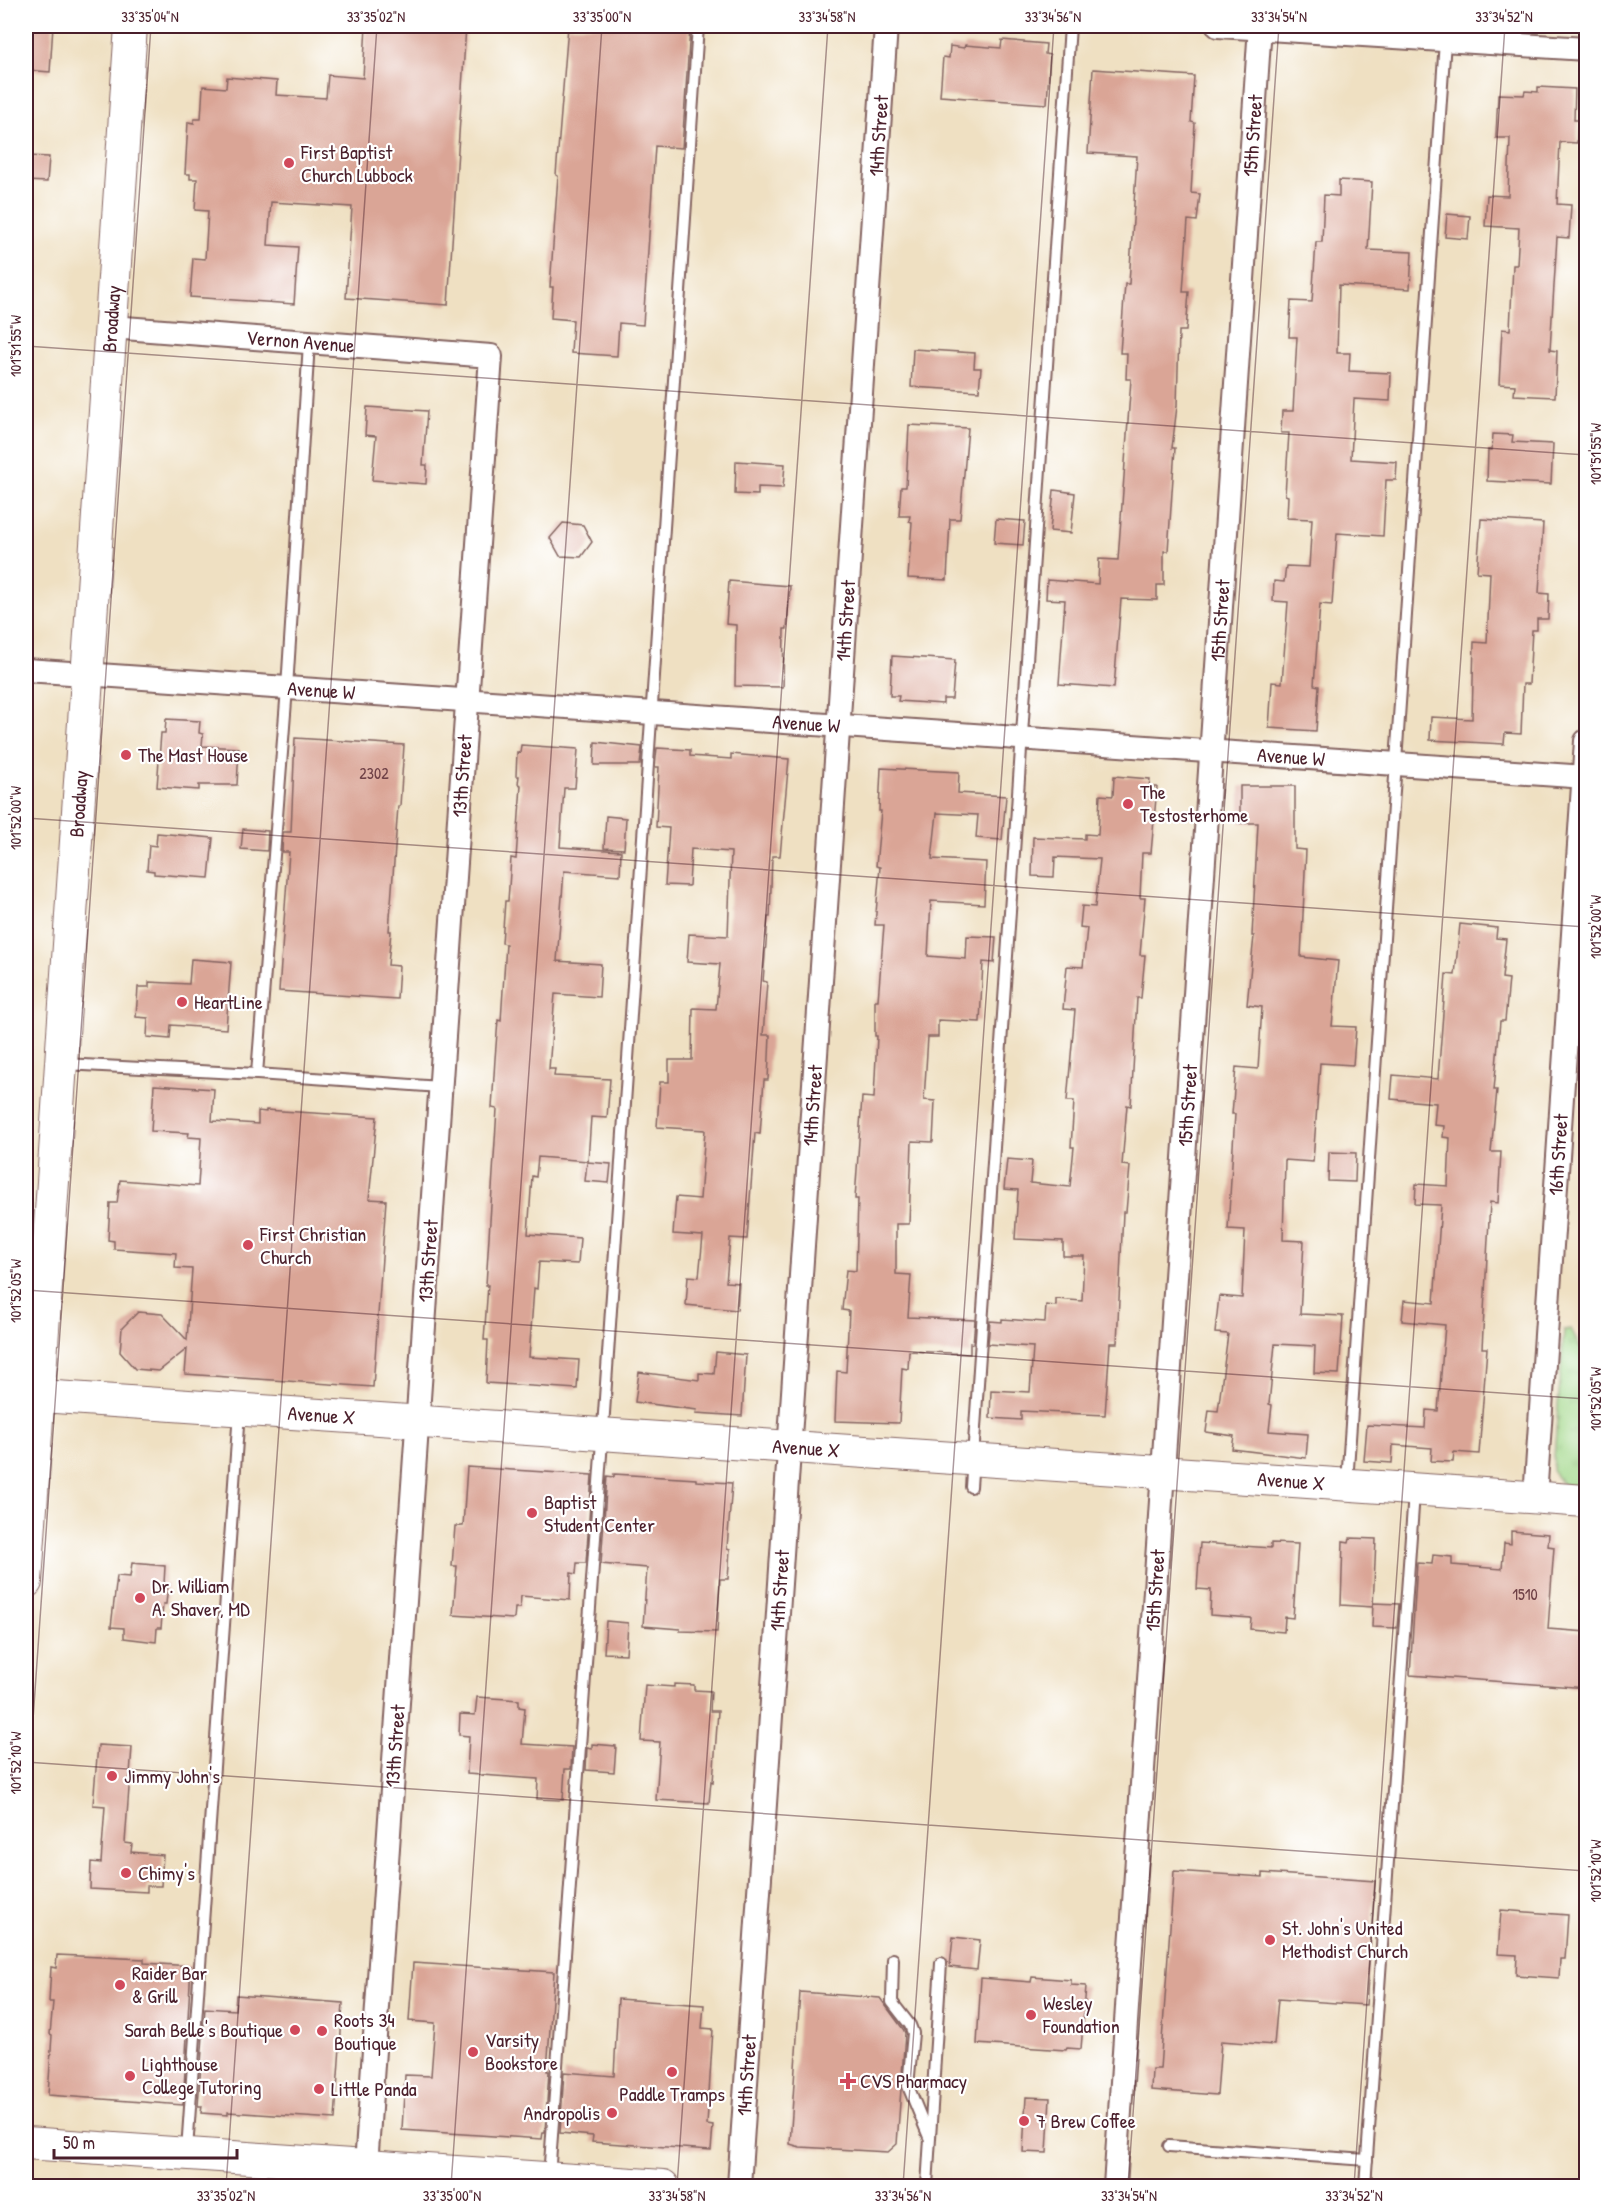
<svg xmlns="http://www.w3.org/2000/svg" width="1612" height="2212" viewBox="0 0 1612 2212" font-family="'Patrick Hand',sans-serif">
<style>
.grass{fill:url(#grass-tufts);stroke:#757b5a;stroke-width:1.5}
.building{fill:#daa596}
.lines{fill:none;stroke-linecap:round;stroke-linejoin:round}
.lane-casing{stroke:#846360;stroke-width:14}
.street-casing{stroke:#846360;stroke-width:26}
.secondary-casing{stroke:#846360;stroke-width:34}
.lane{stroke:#fff;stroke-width:10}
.street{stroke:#fff;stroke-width:22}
.secondary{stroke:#fff;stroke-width:32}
.ticks{fill:none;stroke:#4a1f2b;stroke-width:1.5;stroke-opacity:0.45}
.poi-dot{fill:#d1495b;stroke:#fff;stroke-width:2}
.labels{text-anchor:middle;stroke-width:4.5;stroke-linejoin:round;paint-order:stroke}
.number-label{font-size:16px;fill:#6e4046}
.street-label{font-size:20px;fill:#4a1f2b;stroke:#fff}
.poi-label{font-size:20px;fill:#4a1f2b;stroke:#fff;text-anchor:start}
.neatline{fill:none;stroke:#4a1f2b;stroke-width:2}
.ticks-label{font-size:15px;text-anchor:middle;fill:#4a1f2b}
</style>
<defs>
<pattern id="grass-tufts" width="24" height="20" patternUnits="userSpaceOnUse" patternTransform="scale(1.5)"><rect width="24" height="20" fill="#a0d788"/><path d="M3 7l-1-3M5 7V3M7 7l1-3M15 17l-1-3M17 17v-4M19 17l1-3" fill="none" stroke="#8bb876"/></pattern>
</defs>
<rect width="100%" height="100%" fill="#fff"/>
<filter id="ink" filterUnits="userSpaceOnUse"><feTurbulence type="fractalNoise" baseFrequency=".0167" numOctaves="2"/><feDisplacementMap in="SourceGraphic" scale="12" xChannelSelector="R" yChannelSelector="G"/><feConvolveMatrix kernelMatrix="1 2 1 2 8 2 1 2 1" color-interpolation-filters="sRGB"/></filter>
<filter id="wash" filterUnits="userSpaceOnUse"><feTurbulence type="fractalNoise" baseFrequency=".008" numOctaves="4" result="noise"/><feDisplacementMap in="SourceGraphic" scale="24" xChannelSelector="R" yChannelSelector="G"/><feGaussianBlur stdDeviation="1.35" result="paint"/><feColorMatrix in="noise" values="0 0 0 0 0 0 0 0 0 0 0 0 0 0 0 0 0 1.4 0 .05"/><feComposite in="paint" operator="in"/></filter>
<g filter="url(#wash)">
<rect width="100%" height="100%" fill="#efe0c2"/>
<path class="grass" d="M1571,1329L1586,1358V1488C1567,1487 1561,1488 1553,1470L1564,1330Z"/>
<g id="blocks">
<g class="building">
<polygon points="26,26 53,26 50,72 26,70"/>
<polygon points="366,26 466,26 448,305 346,298 352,207 271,202 268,245 298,247 294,304 190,297 193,258 205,259 208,211 195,210 197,179 190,179 190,174 185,174 188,122 194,123 194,119 201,119 203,86 226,88 227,77 277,81 276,95 326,98 328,75 363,78"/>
<polygon points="568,26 647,26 690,28 682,148 655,146 643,325 619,323 617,356 571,353 573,320 551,318 553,287 550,287 558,176 556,175"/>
<polygon points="1002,40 1046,44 1045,54 1050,55 1047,104 940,96 943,57 949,58 950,46 964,48 965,45 1001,48"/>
<polygon points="1093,69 1194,76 1191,122 1195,123 1191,193 1200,194 1197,221 1188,220 1183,292 1189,292 1186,331 1179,331 1177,406 1172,448 1175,448 1168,551 1164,551 1164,585 1157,585 1157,600 1121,599 1114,688 1059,684 1065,600 1046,599 1047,580 1098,584 1099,559 1118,560 1131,379 1126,379 1127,353 1120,353 1125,284 1129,284 1137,156 1088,153"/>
<polygon points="1538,87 1575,89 1574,120 1578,120 1577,143 1560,142 1557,204 1571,205 1569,238 1557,237 1550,350 1557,351 1555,397 1514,395 1515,385 1499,384 1502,329 1510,330 1513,265 1517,265 1519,228 1485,226 1487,195 1508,196 1510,138 1496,138 1498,94 1524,95 1525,91 1538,92"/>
<polygon points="26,156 49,157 47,182 26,181"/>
<polygon points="1339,180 1372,182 1368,250 1412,252 1410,289 1339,285 1337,353 1350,353 1349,371 1391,373 1390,401 1354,399 1351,459 1397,462 1396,480 1386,480 1383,536 1337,533 1332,605 1320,604 1314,685 1319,686 1316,731 1269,728 1272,682 1282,683 1288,602 1273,601 1274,581 1284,582 1286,566 1309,567 1312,519 1287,518 1288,496 1285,495 1289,433 1281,433 1282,411 1293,411 1297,337 1289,337 1291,301 1312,302 1316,242 1322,242 1324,195 1339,196"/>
<polygon points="1447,214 1470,216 1468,239 1445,237"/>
<polygon points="913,349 975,353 974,368 981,368 979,391 911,387"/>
<polygon points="367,407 427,411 423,465 427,465 426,484 372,480 376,436 365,435"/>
<polygon points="909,425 968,428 960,519 950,519 947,580 908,578 912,522 909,521 910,516 899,516 901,487 906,487"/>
<polygon points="1493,434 1513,435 1512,442 1553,444 1551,484 1487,481 1488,450 1492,450"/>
<polygon points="736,461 785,464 783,488 758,487 758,495 735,494"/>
<polygon points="1054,490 1075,493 1071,533 1050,531"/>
<polygon points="996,519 1025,521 1023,545 994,543"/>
<polygon points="1481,519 1543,523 1539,593 1549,594 1548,619 1537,619 1537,630 1532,630 1529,684 1523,684 1521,734 1505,733 1504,744 1430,740 1431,717 1472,719 1474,642 1487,643 1490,573 1477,572"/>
<polygon points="563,523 583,525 592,542 581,557 560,556 550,538"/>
<polygon points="729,581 790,586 787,629 784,629 783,687 735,686 736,625 726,624"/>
<polygon points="892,656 955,660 952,699 943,699 943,704 898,701 899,696 890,696"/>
<polygon points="166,719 200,721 199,733 203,734 202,746 239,748 237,785 199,785 199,790 157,787 161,733 165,733"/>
<polygon points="295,738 404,745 400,806 398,806 389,931 391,931 388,965 399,966 397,999 279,991 289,852 282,852 283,832 291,832"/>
<polygon points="595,742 642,747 640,765 594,765"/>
<polygon points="521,745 578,749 575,788 564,788 560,847 621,851 620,875 564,871 557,961 601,964 599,997 555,994 549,1069 555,1069 554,1076 610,1079 607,1118 591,1117 588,1161 538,1157 536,1177 532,1176 528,1234 580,1238 578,1264 539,1262 537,1289 534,1288 529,1357 579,1360 577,1389 486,1383 488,1340 484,1340 488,1285 486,1285 497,1109 492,1108 495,1059 498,1020 501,1021 506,944 502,943 505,901 508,901 511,858 516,859 521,785 518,784 519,776 516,776 517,752 520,753"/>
<polygon points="657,748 690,750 690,756 731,759 731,754 789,759 780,856 772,856 770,917 768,917 763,981 767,982 763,1035 770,1035 768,1080 764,1080 760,1134 755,1133 747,1239 730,1238 726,1282 739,1283 737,1310 686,1305 688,1276 699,1277 703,1236 673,1234 676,1197 700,1199 705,1130 657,1127 660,1082 669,1082 669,1060 692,1060 693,1008 716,1009 720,964 687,962 689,934 728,936 731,852 691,849 689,886 665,885 669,828 656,827 659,767 655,767"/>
<polygon points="881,768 959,772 958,793 1006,796 1002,840 976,838 978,815 937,813 932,859 986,862 984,904 931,901 928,956 966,959 967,936 996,937 994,963 983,962 980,1022 938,1020 938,1037 928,1037 924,1100 935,1101 933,1142 912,1141 909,1224 896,1224 896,1274 911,1275 908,1317 975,1320 973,1344 970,1343 970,1354 909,1351 908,1369 902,1368 899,1423 835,1421 837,1371 846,1372 849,1311 842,1310 846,1270 856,1271 858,1199 855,1199 862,1097 874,1098 877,1036 875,1036 875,1000 878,1000 884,925 875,925 880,867 876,866 881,811 879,811"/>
<polygon points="1114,776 1150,779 1149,787 1157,787 1151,853 1142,853 1140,898 1145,898 1140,955 1145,955 1141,998 1137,998 1131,1106 1127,1105 1122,1165 1130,1166 1126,1212 1123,1212 1117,1343 1110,1343 1105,1415 1021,1411 1021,1420 990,1418 991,1390 1030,1392 1033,1347 988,1344 990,1321 1002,1322 1002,1319 1045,1322 1046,1305 1056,1306 1056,1299 1082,1301 1084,1256 1063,1256 1063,1241 1015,1239 1018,1190 1004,1189 1007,1159 1032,1161 1030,1183 1070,1187 1074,1147 1071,1147 1074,1101 1067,1101 1075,1010 1063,1009 1067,966 1083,967 1087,928 1080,927 1082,906 1095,907 1100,859 1055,857 1054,877 1032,876 1033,837 1085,839 1085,834 1098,835 1100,795 1113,796"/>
<polygon points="1240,786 1295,786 1295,849 1306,850 1301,957 1338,961 1332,1026 1356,1027 1353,1065 1320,1063 1313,1162 1285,1160 1283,1240 1304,1241 1300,1314 1343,1316 1339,1374 1314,1373 1315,1346 1275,1344 1269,1404 1272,1405 1269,1431 1308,1434 1306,1458 1232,1449 1234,1436 1206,1432 1209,1410 1218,1411 1228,1334 1215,1333 1219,1296 1242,1298 1245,1230 1228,1229 1235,1114 1232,1114 1236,1067 1258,1069 1262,1007 1247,1005 1254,936 1252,936 1258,823 1240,823"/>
<polygon points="606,816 626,818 624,849 604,848"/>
<polygon points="243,829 268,831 267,851 241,849"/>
<polygon points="157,833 213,838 209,878 154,874 154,871 147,870 149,845 156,846"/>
<polygon points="1460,924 1497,928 1496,938 1506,939 1502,978 1509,979 1505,1021 1500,1021 1494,1090 1497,1090 1491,1152 1501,1152 1498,1203 1490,1202 1482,1348 1487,1348 1479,1454 1454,1452 1453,1462 1431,1461 1432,1448 1393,1445 1392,1463 1364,1461 1367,1425 1425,1428 1426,1410 1438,1411 1445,1325 1402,1321 1404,1300 1434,1303 1441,1205 1415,1204 1416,1184 1448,1186 1450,1138 1443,1137 1444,1126 1434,1125 1436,1103 1391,1099 1393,1075 1438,1079 1446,974 1455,975"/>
<polygon points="191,959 231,962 226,1029 171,1025 170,1039 147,1037 148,1018 136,1017 138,987 149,987 149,982 189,984"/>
<polygon points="154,1085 214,1089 212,1121 258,1124 258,1111 266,1112 266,1110 377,1117 369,1199 386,1200 373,1387 185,1374 187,1349 159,1371 135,1369 120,1352 122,1328 138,1312 162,1314 187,1340 192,1269 175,1268 176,1253 114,1249 114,1241 108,1240 110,1203 117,1203 120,1180 198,1186 201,1138 188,1137 189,1133 151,1131"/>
<polygon points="1329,1152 1356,1153 1355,1182 1328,1181"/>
<polygon points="587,1162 611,1164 609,1183 585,1181"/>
<polygon points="716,1352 746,1355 742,1416 696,1413 697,1410 635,1402 639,1372 699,1380 699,1373 714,1374"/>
<polygon points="467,1467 592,1475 586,1563 577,1563 576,1574 571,1573 570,1600 521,1596 520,1608 515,1608 514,1619 453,1615 457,1566 452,1566 455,1526 463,1526"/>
<polygon points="614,1474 696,1479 696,1481 732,1483 727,1548 730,1549 728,1579 720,1579 717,1632 680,1631 680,1629 643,1626 647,1568 601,1564 607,1476 614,1477"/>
<polygon points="1511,1531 1549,1534 1548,1546 1554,1547 1548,1629 1587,1632 1587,1688 1410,1675 1417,1563 1432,1564 1433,1555 1452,1557 1452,1565 1502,1569 1504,1543 1511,1544"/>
<polygon points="1350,1538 1376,1539 1373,1607 1341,1605 1343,1541 1349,1542"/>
<polygon points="1200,1543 1271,1548 1271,1543 1298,1544 1293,1618 1285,1617 1284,1632 1250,1629 1251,1618 1210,1615 1211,1590 1197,1589"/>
<polygon points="132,1563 165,1566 164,1584 168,1584 166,1604 163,1604 161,1628 157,1628 156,1642 124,1638 124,1628 111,1627 117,1576 130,1577"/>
<polygon points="1373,1603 1399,1604 1397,1628 1372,1627"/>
<polygon points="606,1621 628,1623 626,1654 604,1653"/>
<polygon points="674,1684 694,1685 694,1690 711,1691 710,1711 718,1711 713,1782 711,1781 709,1803 656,1800 660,1742 641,1741 645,1685 674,1687"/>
<polygon points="477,1697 519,1700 519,1707 525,1708 522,1744 572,1747 571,1769 565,1769 563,1800 537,1799 538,1779 467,1774 469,1736 459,1735 460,1714 475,1715"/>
<polygon points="592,1744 616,1746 614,1772 586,1770 587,1748 592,1749"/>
<polygon points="98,1745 132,1747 125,1843 132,1844 131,1852 163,1855 161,1886 147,1886 147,1892 90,1889 91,1862 101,1863 105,1806 93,1805"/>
<polygon points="1174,1871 1263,1877 1263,1873 1375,1881 1366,2005 1278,1999 1274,2045 1221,2041 1217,2095 1151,2090 1152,2069 1160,2069"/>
<polygon points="1501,1910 1568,1915 1565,1959 1560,1959 1559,1978 1516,1975 1517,1955 1498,1954"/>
<polygon points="953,1937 980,1940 977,1970 950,1967"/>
<polygon points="57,1955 144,1959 144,1963 191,1966 183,2105 48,2095 52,2035 50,2034 53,2002 49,2002 51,1967 56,1968"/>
<polygon points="413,1963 554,1972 547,2071 549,2071 545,2132 543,2132 542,2139 402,2130 405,2075 431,2076 435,2023 409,2021"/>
<polygon points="1032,1977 1071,1980 1071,1985 1086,1986 1081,2049 1067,2048 1066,2050 977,2044 981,1978 1031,1982"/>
<polygon points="800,1992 880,1998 903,2029 905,2033 897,2144 888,2152 800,2147 790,2144"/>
<polygon points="236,1995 343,2003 335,2119 228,2112 228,2115 201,2113 202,2106 198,2106 205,2008 235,2010"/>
<polygon points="618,1999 704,2005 702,2028 713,2029 707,2125 713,2126 711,2150 592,2142 593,2136 560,2133 564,2072 614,2076"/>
<polygon points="1026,2097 1050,2098 1047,2153 1023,2152"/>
</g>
</g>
</g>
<g filter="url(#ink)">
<use href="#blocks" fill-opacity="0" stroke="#846360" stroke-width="1.5"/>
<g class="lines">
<g class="lane-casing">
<g id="lane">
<polyline points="64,1064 257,1074 440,1087"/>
<polyline points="257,1074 287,688 309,343"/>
<polyline points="1347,1483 1446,26"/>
<polyline points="971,1487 1070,26"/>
<polyline points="893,1959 892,2002 910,2025 913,2033 908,2086 929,2137"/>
<polyline points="1169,2146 1367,2160"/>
<polyline points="187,2150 239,1412"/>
<polyline points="549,2177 604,1413 698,26"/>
<polyline points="927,2186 941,1963"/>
<polyline points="1365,2186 1414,1493"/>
</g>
</g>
<g class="street-casing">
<g id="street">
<polyline points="1218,26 1586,49"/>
<path id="s1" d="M111,327L491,356L366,2166"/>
<path id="s2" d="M26,670L1586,777"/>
<path id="s3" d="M1535,1498L1586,741"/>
<path id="s4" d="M739,2186L886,26"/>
<path id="s5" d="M1115,2186L1260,26"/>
</g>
</g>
<g class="secondary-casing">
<g id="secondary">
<path id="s6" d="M26,1395L1586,1501"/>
<path id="s7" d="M26,1582L131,26"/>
<polyline points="26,2143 663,2186"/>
</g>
</g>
<use href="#lane" class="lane"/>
<use href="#street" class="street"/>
<use href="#secondary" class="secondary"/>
</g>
</g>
<path class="ticks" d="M26,346L1586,455M26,818L1586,927M26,1290L1586,1399M26,1762L1586,1871M26,1820L151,26M226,2186L377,26M451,2186L602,26M677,2186L828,26M903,2186L1054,26M1128,2186L1279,26M1354,2186L1505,26M1579,2186L1586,2086"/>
<g class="poi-dot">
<circle cx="289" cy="163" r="6"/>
<circle cx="126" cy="755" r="6"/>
<circle cx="1128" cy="804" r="6"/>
<circle cx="182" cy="1002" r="6"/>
<circle cx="248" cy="1245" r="6"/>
<circle cx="532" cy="1513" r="6"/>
<circle cx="140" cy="1598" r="6"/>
<circle cx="112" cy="1776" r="6"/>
<circle cx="126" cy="1873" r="6"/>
<circle cx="1270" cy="1940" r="6"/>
<circle cx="120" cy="1985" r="6"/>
<circle cx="1031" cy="2015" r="6"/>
<circle cx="295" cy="2030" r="6"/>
<circle cx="322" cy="2031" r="6"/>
<circle cx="473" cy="2052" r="6"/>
<circle cx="672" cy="2072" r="6"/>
<circle cx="130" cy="2076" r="6"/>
<path d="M845 2072h6v6h6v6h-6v6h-6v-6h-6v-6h6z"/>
<circle cx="319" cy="2089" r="6"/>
<circle cx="612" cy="2113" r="6"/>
<circle cx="1024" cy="2121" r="6"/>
</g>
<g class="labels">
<g class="number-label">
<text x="374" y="779">2302</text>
<text x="1525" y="1600">1510</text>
</g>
<g class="street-label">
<text dy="7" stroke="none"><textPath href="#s4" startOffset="2055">14th Street</textPath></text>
<text dy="7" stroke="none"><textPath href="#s5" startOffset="2055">15th Street</textPath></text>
<text dy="7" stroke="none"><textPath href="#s7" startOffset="1266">Broadway</textPath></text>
<text dy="7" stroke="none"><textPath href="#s1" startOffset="190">Vernon Avenue</textPath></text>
<text dy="7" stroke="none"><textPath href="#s4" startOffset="1569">14th Street</textPath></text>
<text dy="7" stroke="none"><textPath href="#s5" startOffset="1569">15th Street</textPath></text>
<text dy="7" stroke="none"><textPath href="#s2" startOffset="296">Avenue W</textPath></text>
<text dy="7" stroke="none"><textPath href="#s2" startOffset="782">Avenue W</textPath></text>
<text dy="7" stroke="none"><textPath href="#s2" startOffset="1268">Avenue W</textPath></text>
<text transform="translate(462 776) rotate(-86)" y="7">13th Street</text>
<text dy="7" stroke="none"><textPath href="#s7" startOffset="780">Broadway</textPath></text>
<text dy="7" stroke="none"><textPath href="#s4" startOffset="1083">14th Street</textPath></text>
<text dy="7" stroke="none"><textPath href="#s5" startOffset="1083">15th Street</textPath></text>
<text dy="7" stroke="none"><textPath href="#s3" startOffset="344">16th Street</textPath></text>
<text transform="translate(428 1261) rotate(-86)" y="7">13th Street</text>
<text dy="7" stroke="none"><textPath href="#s6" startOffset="296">Avenue X</textPath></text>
<text dy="7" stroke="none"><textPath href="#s6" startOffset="782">Avenue X</textPath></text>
<text dy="7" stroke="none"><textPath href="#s6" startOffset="1268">Avenue X</textPath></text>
<text dy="7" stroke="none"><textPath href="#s4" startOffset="597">14th Street</textPath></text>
<text dy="7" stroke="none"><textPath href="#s5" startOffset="597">15th Street</textPath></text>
<text transform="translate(395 1746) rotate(-86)" y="7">13th Street</text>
<text dy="7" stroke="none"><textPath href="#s4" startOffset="111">14th Street</textPath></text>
</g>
<g class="poi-label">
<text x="301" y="159">First Baptist<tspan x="301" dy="23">Church Lubbock</tspan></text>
<text x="138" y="762">The Mast House</text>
<text x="1140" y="799">The<tspan x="1140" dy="23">Testosterhome</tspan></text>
<text x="194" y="1009">HeartLine</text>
<text x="260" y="1241">First Christian<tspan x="260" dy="23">Church</tspan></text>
<text x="544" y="1509">Baptist<tspan x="544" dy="23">Student Center</tspan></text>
<text x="152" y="1593">Dr. William<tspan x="152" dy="23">A. Shaver, MD</tspan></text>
<text x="124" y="1783">Jimmy John's</text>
<text x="138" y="1880">Chimy's</text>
<text x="1282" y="1935">St. John's United<tspan x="1282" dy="23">Methodist Church</tspan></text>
<text x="132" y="1980">Raider Bar<tspan x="132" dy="23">&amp; Grill</tspan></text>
<text x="1043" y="2010">Wesley<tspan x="1043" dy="23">Foundation</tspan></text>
<text x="334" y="2027">Roots 34<tspan x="334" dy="23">Boutique</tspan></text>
<text x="283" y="2037" text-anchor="end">Sarah Belle's Boutique</text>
<text x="485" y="2047">Varsity<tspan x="485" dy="23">Bookstore</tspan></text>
<text x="142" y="2071">Lighthouse<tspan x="142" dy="23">College Tutoring</tspan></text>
<text x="860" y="2088">CVS Pharmacy</text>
<text x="331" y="2096">Little Panda</text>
<text x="672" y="2101" text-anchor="middle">Paddle Tramps</text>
<text x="600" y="2120" text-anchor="end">Andropolis</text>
<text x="1036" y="2128">7 Brew Coffee</text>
</g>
</g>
<rect width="1612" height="2212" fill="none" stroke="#fff" stroke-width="66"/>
<path d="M54 2149v9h183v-9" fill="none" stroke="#4a1f2b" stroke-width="3"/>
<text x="63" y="2149" font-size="18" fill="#4a1f2b" stroke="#ffffff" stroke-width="4.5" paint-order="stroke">50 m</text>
<rect x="33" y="33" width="1546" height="2146" class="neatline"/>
<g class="ticks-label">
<text x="150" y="22">33°35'04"N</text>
<text x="376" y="22">33°35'02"N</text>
<text x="602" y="22">33°35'00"N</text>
<text x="827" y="22">33°34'58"N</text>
<text x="1053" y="22">33°34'56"N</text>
<text x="1279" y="22">33°34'54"N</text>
<text x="1504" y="22">33°34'52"N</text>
<text transform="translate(16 346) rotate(-90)" y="5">101°51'55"W</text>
<text transform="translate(1596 454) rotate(-90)" y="5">101°51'55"W</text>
<text transform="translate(16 818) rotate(-90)" y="5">101°52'00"W</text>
<text transform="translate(1596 927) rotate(-90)" y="5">101°52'00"W</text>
<text transform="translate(16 1291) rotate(-90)" y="5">101°52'05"W</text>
<text transform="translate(1596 1399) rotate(-90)" y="5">101°52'05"W</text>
<text transform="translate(16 1763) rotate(-90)" y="5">101°52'10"W</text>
<text transform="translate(1596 1871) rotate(-90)" y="5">101°52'10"W</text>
<text x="226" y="2201">33°35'02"N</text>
<text x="452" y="2201">33°35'00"N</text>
<text x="677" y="2201">33°34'58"N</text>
<text x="903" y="2201">33°34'56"N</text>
<text x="1129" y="2201">33°34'54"N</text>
<text x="1354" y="2201">33°34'52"N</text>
</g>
</svg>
